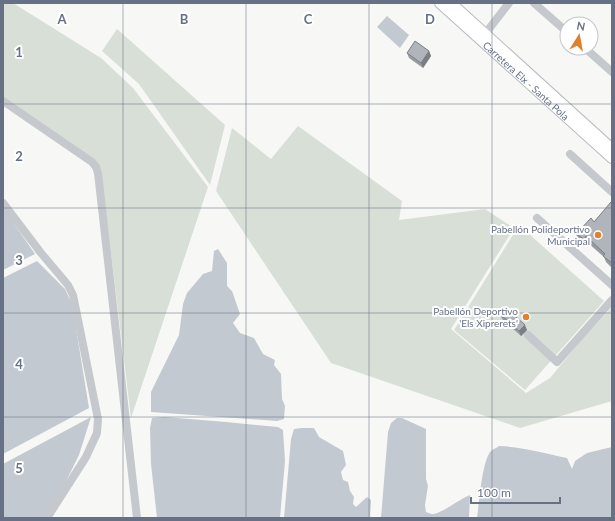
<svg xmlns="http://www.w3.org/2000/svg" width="615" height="521" viewBox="0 0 615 521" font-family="Lato,sans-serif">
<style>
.green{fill:#d8dfd6}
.water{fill:#c3c9d0}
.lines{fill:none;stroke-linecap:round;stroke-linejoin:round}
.major-casing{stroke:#b8bbc0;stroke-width:12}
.minor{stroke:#c5c8cc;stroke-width:8}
.major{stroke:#fff;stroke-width:10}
.wall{fill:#979ca2}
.shaded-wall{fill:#7b7f84}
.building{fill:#b0b5bc;stroke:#7b7f84}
.grid{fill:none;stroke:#677185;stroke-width:1;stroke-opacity:0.55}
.poi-dot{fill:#df812e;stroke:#fff;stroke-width:1.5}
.labels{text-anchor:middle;stroke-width:4;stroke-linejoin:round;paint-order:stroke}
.street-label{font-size:10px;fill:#677185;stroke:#fff}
.poi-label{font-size:10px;fill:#677185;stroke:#fff;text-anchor:end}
.grid-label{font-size:13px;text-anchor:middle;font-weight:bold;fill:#677185;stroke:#fff;stroke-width:4;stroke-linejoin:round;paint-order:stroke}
</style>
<rect width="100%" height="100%" fill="#f7f8f5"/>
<g class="green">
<polygon points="3,3 13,3 101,58 133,88 208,187 131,418 101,170 3,105"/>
<polygon points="117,29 225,125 210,185 139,84 102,51"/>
<polygon points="298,126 402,201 399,220 485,209 514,228 451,329 526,393 550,378 584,337 612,307 612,401 520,428 331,363 216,191 232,128 271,159"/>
<polygon points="519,225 604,301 525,390 454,330"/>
</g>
<g class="water">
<polygon points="387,16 409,35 400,48 377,27"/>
<polygon points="3,208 35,254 3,270"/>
<polygon points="218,249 227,263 227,286 232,291 240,314 233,323 240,333 254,338 263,354 275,360 274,365 281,374 282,399 285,406 284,419 277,421 151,412 151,392 179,335 183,304 187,293 203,274 212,271 214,251"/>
<polygon points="37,261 65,289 72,304 89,408 3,454 3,278"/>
<polygon points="91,417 79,455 48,518 3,518 3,464"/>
<polygon points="165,417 226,422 278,427 283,430 285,461 280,518 157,518 151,464 150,428 152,418"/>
<path d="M397,418H402L426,429V479L428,486L425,505L426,512C426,512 431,514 432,514C442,514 459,499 470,495L469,518H381L388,432L391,423Z"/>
<polygon points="302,428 314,428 319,437 343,451 346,465 341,472 343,480 348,482 350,491 354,497 353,504 356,507 367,497 371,500 370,518 284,518 291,439 294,429"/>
<path d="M499,446C522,447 544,453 567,458L572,469L575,461L587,453L612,447V518H477C479,504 482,460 491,451C493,449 497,448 499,446Z"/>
</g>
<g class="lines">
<g class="major-casing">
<g id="major">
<path id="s1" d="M440,3L612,158"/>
<polyline points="451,3 612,149"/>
</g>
</g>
<g class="minor">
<polyline points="534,3 567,32"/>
<polyline points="485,34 509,3"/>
<polyline points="585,48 612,72"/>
<polyline points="3,101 92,162 96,167 98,173 137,518"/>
<polyline points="570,154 612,192"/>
<polyline points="3,203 41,253 68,285 73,295 98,419 97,433 86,457 47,518"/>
<polyline points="537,218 612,285"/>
<polyline points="528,335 557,362 612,300"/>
</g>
<use href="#major" class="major"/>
</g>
<g class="wall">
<polygon points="429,51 431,56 423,68 409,58 407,53"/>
<polygon points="612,203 612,268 606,262 604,257 588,243 586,246 579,241 576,234 594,222"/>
<polygon points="500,314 527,330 521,336 502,319"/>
</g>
<g class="shaded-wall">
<polygon points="429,51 431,56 423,68 421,63"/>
<polygon points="586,236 588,243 586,246 584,239"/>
<polygon points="525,325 527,330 521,336 519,331"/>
</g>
<g class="building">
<polygon points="415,41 429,51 421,63 407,53"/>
<polygon points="611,202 612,203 612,263 603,256 605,254 586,236 584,239 576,234 591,218 594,222"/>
<polygon points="506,308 525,325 519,331 500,314"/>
</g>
<path class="grid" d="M123,3V518M246,3V518M369,3V518M492,3V518M3,104H612M3,208H612M3,313H612M3,417H612"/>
<g class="poi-dot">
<circle cx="598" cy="235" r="4"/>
<circle cx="526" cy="317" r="4"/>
</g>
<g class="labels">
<g class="street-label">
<text dy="4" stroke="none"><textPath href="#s1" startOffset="116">Carretera Elx - Santa Pola</textPath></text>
</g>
<g class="poi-label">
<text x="590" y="233">Pabellón Polideportivo<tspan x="590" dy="12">Municipal</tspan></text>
<text x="518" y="315">Pabellón Deportivo<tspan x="518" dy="12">'Els Xiprerets'</tspan></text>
</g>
</g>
<g class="grid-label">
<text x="62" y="24">A</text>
<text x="184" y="24">B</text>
<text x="308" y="24">C</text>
<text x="430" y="24">D</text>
<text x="19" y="57">1</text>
<text x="19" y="161">2</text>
<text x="19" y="265">3</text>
<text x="19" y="369">4</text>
<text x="19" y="473">5</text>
</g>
<rect width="615" height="521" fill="none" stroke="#677185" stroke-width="8"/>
<g transform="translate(579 36) rotate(11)"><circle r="19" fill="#ffffff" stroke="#c2c6ce"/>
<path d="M0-3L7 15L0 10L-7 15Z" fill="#df812e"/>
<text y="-6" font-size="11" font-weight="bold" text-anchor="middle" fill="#677185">N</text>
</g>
<path d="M471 497v6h89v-6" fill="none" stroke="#677185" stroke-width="2"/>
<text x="477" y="497" font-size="12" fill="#677185" stroke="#ffffff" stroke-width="3" paint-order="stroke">100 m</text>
</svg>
